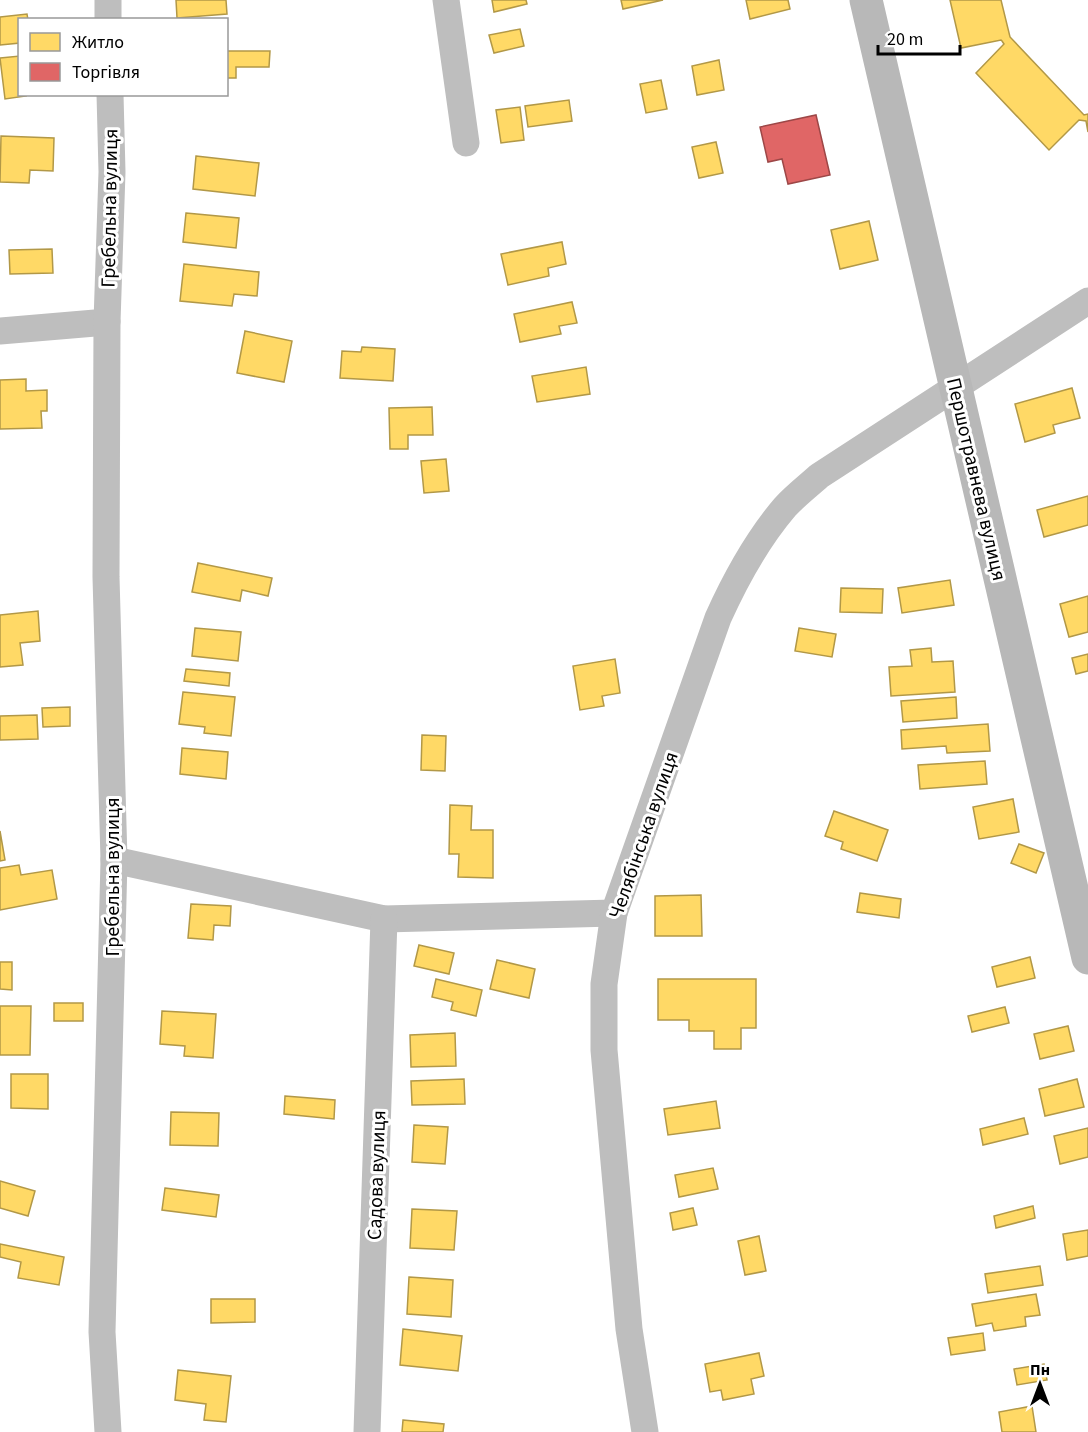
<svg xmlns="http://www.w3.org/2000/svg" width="1088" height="1432" viewBox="0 0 1088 1432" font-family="'Source Sans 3',sans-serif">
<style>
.homes{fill:#ffd966;stroke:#b29847;stroke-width:1.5}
.shops{fill:#e06666;stroke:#9d4747;stroke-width:1.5}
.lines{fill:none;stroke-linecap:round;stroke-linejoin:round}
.street{stroke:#bebebe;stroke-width:27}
.secondary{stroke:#b8b8b8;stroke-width:33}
.labels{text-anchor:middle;stroke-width:6;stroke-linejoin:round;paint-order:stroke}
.street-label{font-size:20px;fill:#000;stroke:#fff}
</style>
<rect width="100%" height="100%" fill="#fff"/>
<g class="homes">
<polygon points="176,0 226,0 227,14 177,18"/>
<polygon points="492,0 526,0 527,4 494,12"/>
<polygon points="621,0 663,0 623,9"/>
<polygon points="746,0 788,0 790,9 750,19"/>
<polygon points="950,0 1001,0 1010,37 1084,115 1088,114 1088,132 1086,121 1079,120 1049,150 976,73 1004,44 1002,41 1001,40 961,48"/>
<polygon points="27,14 28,20 20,20 20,43 0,45 0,17"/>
<polygon points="520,29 524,46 494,53 489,35"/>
<polygon points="226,51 270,51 269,67 236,67 236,78 226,78"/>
<polygon points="20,56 20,94 25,94 26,96 5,99 0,58"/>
<polygon points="719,60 724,90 697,95 692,66"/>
<polygon points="661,80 667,109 646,113 640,84"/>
<polygon points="569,100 572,121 528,127 525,106"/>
<polygon points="520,107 524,140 501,143 496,110"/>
<polygon points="1,136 54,138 53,171 30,170 29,183 0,182"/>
<polygon points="716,142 723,173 699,178 692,147"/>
<polygon points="196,156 259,163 255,196 193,189"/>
<polygon points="186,213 239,218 236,248 183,242"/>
<polygon points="869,221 878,260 840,269 831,230"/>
<polygon points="562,242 566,264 548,268 549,276 508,285 501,254"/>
<polygon points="52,249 53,273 10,274 9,250"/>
<polygon points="184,264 259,272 257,296 234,294 232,306 180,301"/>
<polygon points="572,302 577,323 559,326 561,334 520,342 514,314"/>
<polygon points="245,331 292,341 284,382 237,373"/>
<polygon points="362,347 395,349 393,381 340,378 342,351 361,352"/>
<polygon points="586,367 590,394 537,402 532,376"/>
<polygon points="26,379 26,391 47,390 47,411 41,411 42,428 0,429 0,380"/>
<polygon points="1072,388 1080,418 1053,425 1055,433 1025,442 1015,404"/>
<polygon points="432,407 433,435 408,435 408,449 390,449 389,408"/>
<polygon points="446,459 449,491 424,493 421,461"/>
<polygon points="1088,496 1088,525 1044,537 1037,510"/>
<polygon points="198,563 272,578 268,596 242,590 240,601 192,592"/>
<polygon points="950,580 954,605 902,613 898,588"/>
<polygon points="841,588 883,589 882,613 840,612"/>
<polygon points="1088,596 1088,632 1069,637 1060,604"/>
<polygon points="38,611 40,641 20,643 23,665 0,667 0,615"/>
<polygon points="195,628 241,632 238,661 192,656"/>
<polygon points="799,628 836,634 832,657 795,651"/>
<polygon points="931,648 932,662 953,661 955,692 891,696 889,667 912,666 910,650"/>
<polygon points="1088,654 1088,671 1076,674 1072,658"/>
<polygon points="615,659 620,693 602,696 604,706 580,710 573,666"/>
<polygon points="186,669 230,673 229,686 184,681"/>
<polygon points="183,692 235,697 231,736 204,733 205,727 179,724"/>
<polygon points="956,697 957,718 903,722 901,701"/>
<polygon points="70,707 70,726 43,727 42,708"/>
<polygon points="37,715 38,739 0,740 0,716"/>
<polygon points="988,724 990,751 947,753 946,746 902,749 901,730"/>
<polygon points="422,735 446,736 445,771 421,770"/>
<polygon points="182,748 228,752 226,779 180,774"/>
<polygon points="985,761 987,784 920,789 918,765"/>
<polygon points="1013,799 1019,832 979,839 973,807"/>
<polygon points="450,805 472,806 471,830 493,830 493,878 458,877 459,854 449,854"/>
<polygon points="834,811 888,830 877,861 841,849 843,842 825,836"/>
<polygon points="0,831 5,860 0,861"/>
<polygon points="1019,844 1044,853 1036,873 1011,863"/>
<polygon points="19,865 21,875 52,870 57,899 0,910 0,868"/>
<polygon points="860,893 901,899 899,918 857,912"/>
<polygon points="701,895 702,936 655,936 655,896"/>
<polygon points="191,904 231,906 230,926 214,925 213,940 188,938"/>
<polygon points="419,945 454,953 449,974 414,966"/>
<polygon points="1030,957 1035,978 997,987 992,967"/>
<polygon points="497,960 535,969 529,998 490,989"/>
<polygon points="0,962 12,962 12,990 0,989"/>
<polygon points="436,979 482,990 476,1016 451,1010 453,1002 432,997"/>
<polygon points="658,979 756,979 756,1028 741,1028 741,1049 714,1049 714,1031 689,1031 689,1020 658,1020"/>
<rect x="54" y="1003" width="29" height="18"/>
<polygon points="0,1006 31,1006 30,1055 0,1055"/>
<polygon points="1005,1007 1009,1023 972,1032 968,1016"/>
<polygon points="162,1011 216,1014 213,1058 184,1056 185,1046 160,1044"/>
<polygon points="1068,1026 1074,1051 1040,1059 1034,1034"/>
<polygon points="455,1033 456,1066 411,1067 410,1035"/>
<polygon points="11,1074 48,1074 48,1109 11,1108"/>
<polygon points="464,1079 465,1104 412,1105 411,1081"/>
<polygon points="1077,1079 1084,1107 1045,1116 1039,1089"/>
<polygon points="285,1096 335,1100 334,1119 284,1114"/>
<polygon points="716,1101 720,1128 668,1135 664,1109"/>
<polygon points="171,1112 219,1113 218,1146 170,1145"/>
<polygon points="1024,1118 1028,1134 983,1145 980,1129"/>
<polygon points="414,1125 448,1127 445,1164 412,1162"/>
<polygon points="1088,1128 1088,1157 1060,1164 1054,1136"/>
<polygon points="713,1168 718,1189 679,1197 675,1175"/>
<polygon points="0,1181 35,1191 28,1216 0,1208"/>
<polygon points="165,1188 219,1195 216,1217 162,1210"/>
<polygon points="1033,1206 1035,1218 996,1228 994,1216"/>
<polygon points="693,1208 697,1225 673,1230 670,1213"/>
<polygon points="412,1209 457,1211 454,1250 410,1248"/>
<polygon points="1088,1230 1088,1256 1067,1260 1063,1234"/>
<polygon points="759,1236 766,1271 745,1275 738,1241"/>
<polygon points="0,1244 64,1257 59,1285 18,1278 21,1262 0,1257"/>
<polygon points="1040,1266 1043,1285 988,1293 985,1274"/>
<polygon points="409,1277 453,1280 451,1317 407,1314"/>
<polygon points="1036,1294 1040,1315 1025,1317 1026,1326 994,1331 992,1323 976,1326 972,1304"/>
<polygon points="211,1299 255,1299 255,1322 211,1323"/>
<polygon points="403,1329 462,1336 458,1371 400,1365"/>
<polygon points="983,1333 985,1350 951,1355 948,1338"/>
<polygon points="759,1353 764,1376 751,1379 754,1394 723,1400 721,1390 710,1392 705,1364"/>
<polygon points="1044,1364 1047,1380 1017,1385 1014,1369"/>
<polygon points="178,1370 231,1376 226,1422 204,1420 206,1404 175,1400"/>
<polygon points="1032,1406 1036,1432 1002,1432 999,1412"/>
<polygon points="403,1420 444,1424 443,1432 402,1432"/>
</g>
<polygon class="shops" points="816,115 830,175 788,184 782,159 768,162 760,127"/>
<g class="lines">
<g class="street">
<polyline points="108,0 108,20"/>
<polyline points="446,0 466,143"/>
<polyline points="0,331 107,322"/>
<polyline points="114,860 384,919 614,913"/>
<polyline points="108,1432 102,1332 114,860 106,577 107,322 112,172 110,94"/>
<polyline points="367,1432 384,919"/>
<path d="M645,1432L629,1329L604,1050V984L614,913L718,618C736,578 756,541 785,507C795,496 808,486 819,476L1088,301"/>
</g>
<polyline class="secondary" points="866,0 1088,958"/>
</g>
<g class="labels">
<g class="street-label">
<text transform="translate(109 208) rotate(-89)" y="7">Гребельна вулиця</text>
<text transform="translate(977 479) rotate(77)" y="7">Першотравнева вулиця</text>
<text transform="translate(643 835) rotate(-71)" y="7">Челябінська вулиця</text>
<text transform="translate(112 877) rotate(-90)" y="7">Гребельна вулиця</text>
<text transform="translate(376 1175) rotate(-88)" y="7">Садова вулиця</text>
</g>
</g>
<rect x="18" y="18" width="210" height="78" fill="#ffffff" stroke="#999999" stroke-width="1.5"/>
<rect x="30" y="33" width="30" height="18" fill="#ffd966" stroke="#999999" stroke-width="1.5"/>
<text x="72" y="48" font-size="18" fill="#000000">Житло</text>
<rect x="30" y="63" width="30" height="18" fill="#e06666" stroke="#999999" stroke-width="1.5"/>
<text x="72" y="78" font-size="18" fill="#000000">Торгівля</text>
<g transform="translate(1040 1384)" stroke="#ffffff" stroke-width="4.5" paint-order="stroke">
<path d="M0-4.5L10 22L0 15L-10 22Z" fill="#000000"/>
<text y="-9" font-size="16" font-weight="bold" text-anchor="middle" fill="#000000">Пн</text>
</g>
<path d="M878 45v9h82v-9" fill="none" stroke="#000000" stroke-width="3"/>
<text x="887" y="45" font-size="18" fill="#000000" stroke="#ffffff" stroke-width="4.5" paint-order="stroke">20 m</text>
</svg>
